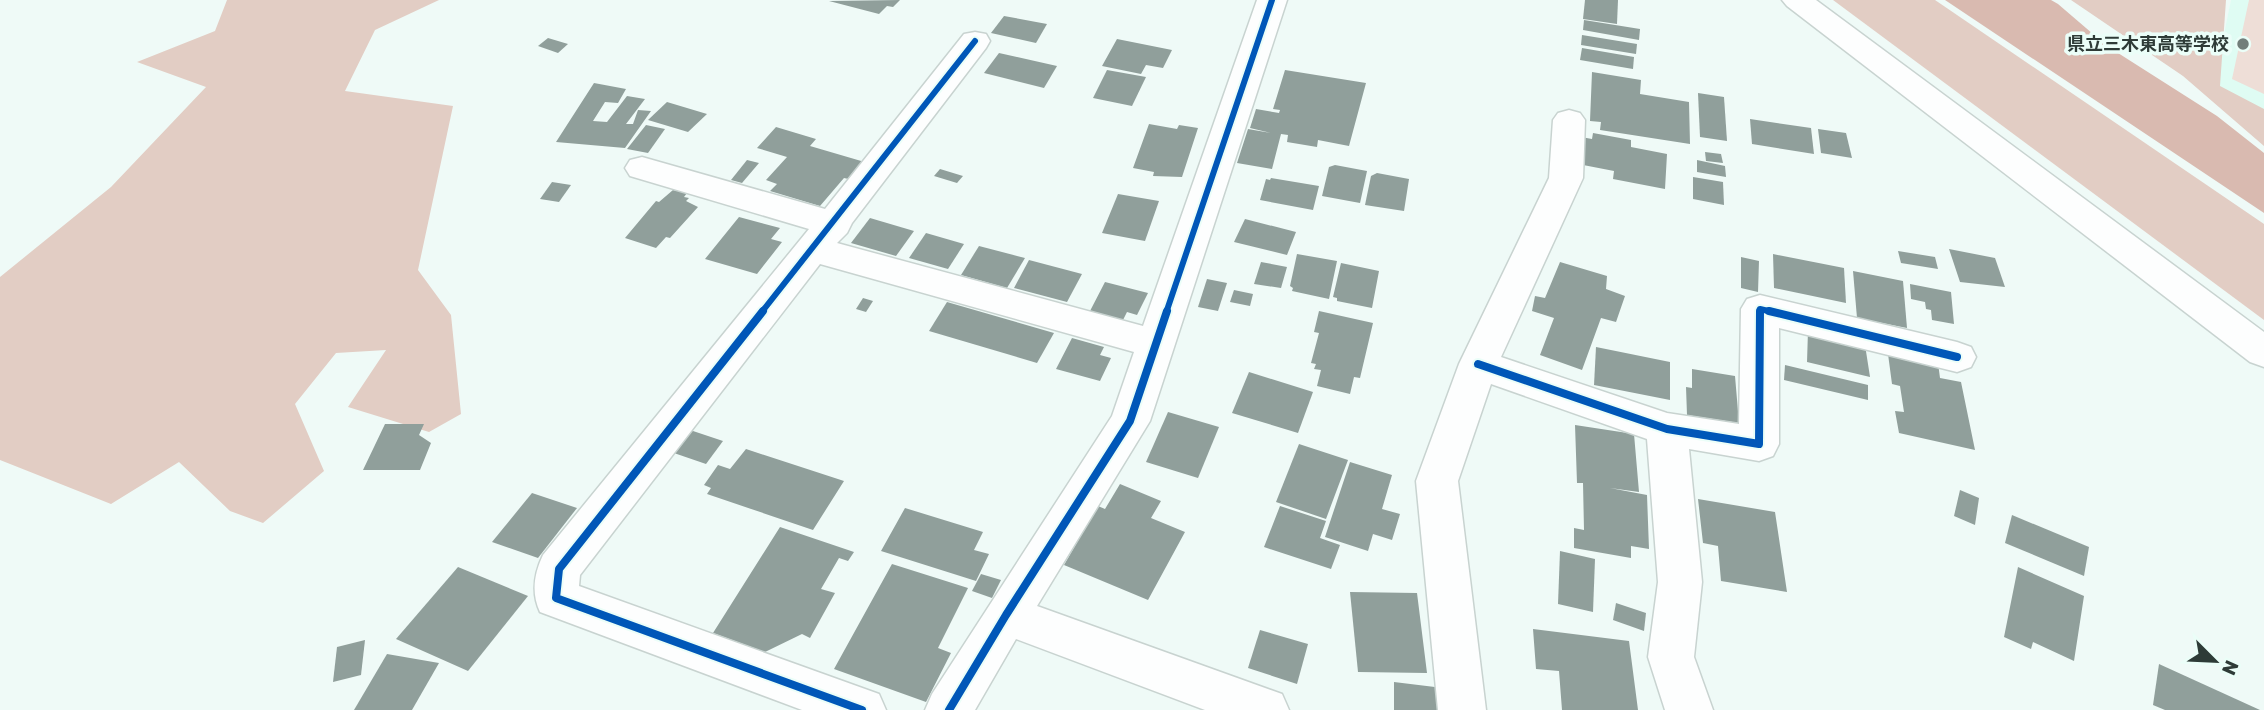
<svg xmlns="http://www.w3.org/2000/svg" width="2264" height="710" viewBox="0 0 2264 710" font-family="Rubik,'Noto Sans JP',sans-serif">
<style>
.built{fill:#dffcf3}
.green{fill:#eeded7}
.forest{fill:#e2cdc4}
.water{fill:#d9bab0}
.building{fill:#909f9b}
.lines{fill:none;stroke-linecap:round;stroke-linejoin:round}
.minor-casing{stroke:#c8d3d0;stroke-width:3}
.minor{fill:#fdfefe;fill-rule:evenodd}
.cycleway-far1-casing{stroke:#ebfef8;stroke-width:10}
.cycleway-casing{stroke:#ebfef8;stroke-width:12}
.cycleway-far1{stroke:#0057b8;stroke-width:6}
.cycleway{stroke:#0057b8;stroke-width:8}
.poi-dot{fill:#727e7a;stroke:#ebfef8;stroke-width:2.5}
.labels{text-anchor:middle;stroke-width:7;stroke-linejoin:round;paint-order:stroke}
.far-poi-label{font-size:18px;font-weight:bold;fill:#2e3b37;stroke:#ebfef8;text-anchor:end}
</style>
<rect width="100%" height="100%" fill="#effaf7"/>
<polygon class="built" points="2231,0 2264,0 2264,115 2213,88"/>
<polygon class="green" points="2249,0 2264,0 2264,94 2232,79"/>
<g class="forest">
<polygon points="227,0 439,0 375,30 345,91 453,106 418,270 451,315 461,414 429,432 348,407 386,350 336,353 295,404 324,471 263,523 230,511 179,462 111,504 0,460 0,277 111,187 206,87 137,62 215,31"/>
<polygon points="1833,0 1935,0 2264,224 2264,320"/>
<polygon points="2071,0 2226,0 2220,86 2264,109 2264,146 2183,76"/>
</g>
<polygon class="water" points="1945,0 2051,0 2058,4 2107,46 2217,116 2264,153 2264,213"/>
<g class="building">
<polygon points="900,0 893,7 887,6 879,14 829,1"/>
<polygon points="1585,0 1618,0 1617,24 1583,19"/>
<polygon points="1004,16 1047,24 1036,43 991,33"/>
<polygon points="1584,20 1640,29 1639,40 1583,30"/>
<polygon points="1582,35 1637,44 1636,54 1581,45"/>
<polygon points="548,38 568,44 558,53 538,46"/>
<polygon points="1117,39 1172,50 1163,68 1146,65 1141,74 1102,66"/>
<polygon points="1582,48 1634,57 1633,69 1580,60"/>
<polygon points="999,53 1057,66 1044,88 984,73"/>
<polygon points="1107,70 1146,77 1132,106 1093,98"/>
<polygon points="1285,70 1366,83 1349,146 1318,140 1317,147 1287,142 1288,135 1281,134 1272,169 1237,163 1248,129 1271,133 1250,128 1256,109 1279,113 1280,110 1273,109"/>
<polygon points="1592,72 1641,80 1640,94 1689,102 1690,144 1600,130 1601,122 1590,121"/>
<polygon points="594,83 626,89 618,103 605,102 593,121 607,122 627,96 645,99 626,124 633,124 638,110 651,111 625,148 556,142"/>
<polygon points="1698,93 1724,97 1727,141 1700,137"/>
<polygon points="667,102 707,114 688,132 648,120"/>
<polygon points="1750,119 1811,128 1814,154 1752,144"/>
<polygon points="1149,124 1177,129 1179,125 1198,128 1182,177 1153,176 1154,172 1133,168"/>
<polygon points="646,125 665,129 648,153 627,149"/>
<polygon points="776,127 816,139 810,146 868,163 853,180 844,178 820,206 770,191 777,184 766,180 787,157 757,148"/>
<polygon points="1818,129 1846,133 1852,158 1821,153"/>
<polygon points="1593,133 1631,140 1631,147 1667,154 1665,189 1613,179 1614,171 1578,164 1581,137 1592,139"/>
<polygon points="1705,152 1721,154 1723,163 1706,161"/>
<polygon points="747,160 759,163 742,183 731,180"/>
<polygon points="1697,160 1725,166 1726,177 1697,172"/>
<polygon points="1335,165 1367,171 1360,203 1322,196 1329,167"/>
<polygon points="940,169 963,176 957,183 934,176"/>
<polygon points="1377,173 1409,179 1404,211 1365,205 1371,176"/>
<polygon points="1693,177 1723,182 1724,205 1693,199"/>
<polygon points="1271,178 1319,186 1313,210 1260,200 1266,179 1270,180"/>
<polygon points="552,182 571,185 559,202 540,199"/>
<polygon points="673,190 687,193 684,197 689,198 686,201 698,207 670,238 666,237 656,248 625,238 656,201 659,202"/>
<polygon points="1118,194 1159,201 1145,241 1102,233"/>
<polygon points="739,217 780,228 771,239 782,242 757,274 705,259"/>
<polygon points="870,218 914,231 896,256 851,243"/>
<polygon points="1245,219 1296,232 1287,255 1234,242"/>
<polygon points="926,233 964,244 948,269 909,258"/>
<polygon points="979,246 1025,258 1007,288 961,275"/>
<polygon points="1949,249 1995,258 2005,287 1960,282"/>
<polygon points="1898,251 1935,257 1938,269 1901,263"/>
<polygon points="1297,254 1337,261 1329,299 1292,291 1293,288 1290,286"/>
<polygon points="1773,254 1844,268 1846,303 1774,288"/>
<polygon points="1741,257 1759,261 1758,292 1741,288"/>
<polygon points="1029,260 1082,274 1067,302 1014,288"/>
<polygon points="1261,262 1287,267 1281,288 1254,284"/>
<polygon points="1560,262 1607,276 1606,289 1625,296 1616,322 1601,318 1582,370 1540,355 1554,318 1532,311 1535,296 1545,298"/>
<polygon points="1341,263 1379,271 1372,308 1337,301 1337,298 1333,297"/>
<polygon points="1853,271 1903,281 1907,328 1857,318"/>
<polygon points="1207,279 1227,283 1218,311 1198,307"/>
<polygon points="1105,282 1148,293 1137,315 1127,312 1123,320 1090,311"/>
<polygon points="1910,284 1951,292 1954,324 1932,320 1931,310 1926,309 1925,302 1911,299"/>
<polygon points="1234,290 1253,294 1250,306 1230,302"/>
<polygon points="863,298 873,301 866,312 856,309"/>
<polygon points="947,302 1054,333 1037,363 929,331"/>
<polygon points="1319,311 1373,323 1360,378 1354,377 1350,394 1317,386 1321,370 1314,369 1316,364 1311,363 1319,333 1314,332"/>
<polygon points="1808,331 1865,345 1870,377 1807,362"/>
<polygon points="1072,338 1104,347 1100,355 1111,358 1100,381 1056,369"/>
<polygon points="1596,347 1670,362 1670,400 1594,385"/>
<polygon points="1888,354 1938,363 1940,378 1961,382 1975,450 1899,433 1895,411 1904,412 1900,386 1892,384"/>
<polygon points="1785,365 1868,385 1868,400 1784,380"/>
<polygon points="1692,369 1735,376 1739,423 1687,415 1686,387 1692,388"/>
<polygon points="1249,372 1313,392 1298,433 1232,413"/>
<polygon points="1168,412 1219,427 1198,478 1146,462"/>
<polygon points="385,424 424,424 419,435 431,443 420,470 363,470"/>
<polygon points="1575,425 1634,434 1639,492 1610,488 1647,495 1649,549 1631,546 1631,558 1574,548 1574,528 1584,530 1583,483 1577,483"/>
<polygon points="687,429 723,441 706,464 671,452"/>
<polygon points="1299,444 1348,460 1326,519 1276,502"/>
<polygon points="746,449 844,481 813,530 707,494 711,488 704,485 718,465 730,469"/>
<polygon points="1350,462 1392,475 1382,509 1400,514 1392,540 1373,534 1368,551 1325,537"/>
<polygon points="1120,484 1161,501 1151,518 1185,532 1148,600 1064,565 1098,506 1105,509"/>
<polygon points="1960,490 1979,498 1975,525 1954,516"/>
<polygon points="532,493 577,508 538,558 492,542"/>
<polygon points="1698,499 1775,512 1787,592 1721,581 1718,546 1703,543"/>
<polygon points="1280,506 1326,521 1320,538 1340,545 1331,569 1264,547"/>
<polygon points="905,508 983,532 974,550 989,554 976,581 881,551"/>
<polygon points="2012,515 2089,547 2084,576 2005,543"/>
<polygon points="780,527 854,552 848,561 839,558 821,589 835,593 810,638 802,634 765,652 713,633"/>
<polygon points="1560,551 1595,559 1593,612 1558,604"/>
<polygon points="892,564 968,588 938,648 951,653 926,702 834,669"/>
<polygon points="458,567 528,596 468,671 396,639"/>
<polygon points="2018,567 2084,596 2074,661 2033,642 2031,649 2004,637"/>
<polygon points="981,574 1001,580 992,598 972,591"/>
<polygon points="1350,592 1417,593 1427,673 1358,672"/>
<polygon points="1616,603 1646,613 1644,631 1613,620"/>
<polygon points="1533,629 1629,641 1638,710 1562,710 1559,671 1536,669"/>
<polygon points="1260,630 1308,644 1297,684 1248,668"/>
<polygon points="365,640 361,675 333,682 337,647"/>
<polygon points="387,654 439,663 412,710 354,710"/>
<polygon points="2159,664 2260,710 2165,710 2153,705"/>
<polygon points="1394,682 1443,688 1444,710 1394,710"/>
</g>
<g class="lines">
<g class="minor-casing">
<g id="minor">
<path d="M1257,0H1287L1150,421L1037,606L1282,694L1289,710H1205L1016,639L975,710H925L932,694L1112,416L1134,352L820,264L580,575L579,586L879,694L886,710H802L540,612C531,593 534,574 543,555L809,229L630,176L625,168L630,160L642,157L825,209L964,34L975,32L986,34L990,41L986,48L852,223L847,233L837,243L1143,326Z"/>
<polygon points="1782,0 1816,0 2264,332 2264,367 2250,362 1787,6"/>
<polygon points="1569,110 1580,113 1585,120 1583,178 1501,357 1667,413 1739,424 1741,309 1747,299 1760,295 1957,342 1971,347 1976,357 1971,367 1957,372 1779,328 1779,444 1773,456 1759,461 1689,449 1702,582 1694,657 1713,710 1665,710 1648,657 1658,582 1647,439 1491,384 1458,481 1486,710 1438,710 1416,481 1459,364 1549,178 1553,120 1558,113"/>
</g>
</g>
<use href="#minor" class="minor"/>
<g class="cycleway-far1-casing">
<g id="cycleway-far1">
<polyline points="761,313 975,41"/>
<polyline points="1166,313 1272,0"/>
<polyline points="1760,313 1760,309 1777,313"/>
</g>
</g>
<g class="cycleway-casing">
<g id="cycleway">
<polyline points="763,311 559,569 556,598 862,710"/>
<polyline points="1769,311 1957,357"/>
<polyline points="1478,364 1667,429 1759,444 1760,311"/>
<polyline points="949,710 1006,615 1130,421 1167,311"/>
</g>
</g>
<use href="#cycleway-far1" class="cycleway-far1"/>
<use href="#cycleway" class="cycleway"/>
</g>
<circle class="poi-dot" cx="2243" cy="44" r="7"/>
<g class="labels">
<g class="far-poi-label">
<text x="2229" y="50">県立三木東高等学校</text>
</g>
</g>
<g transform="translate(2215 661) rotate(114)" stroke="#ebfef8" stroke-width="5" paint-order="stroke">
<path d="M0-5L12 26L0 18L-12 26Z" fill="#2e3b37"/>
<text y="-10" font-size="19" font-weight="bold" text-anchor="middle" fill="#2e3b37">N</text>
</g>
</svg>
